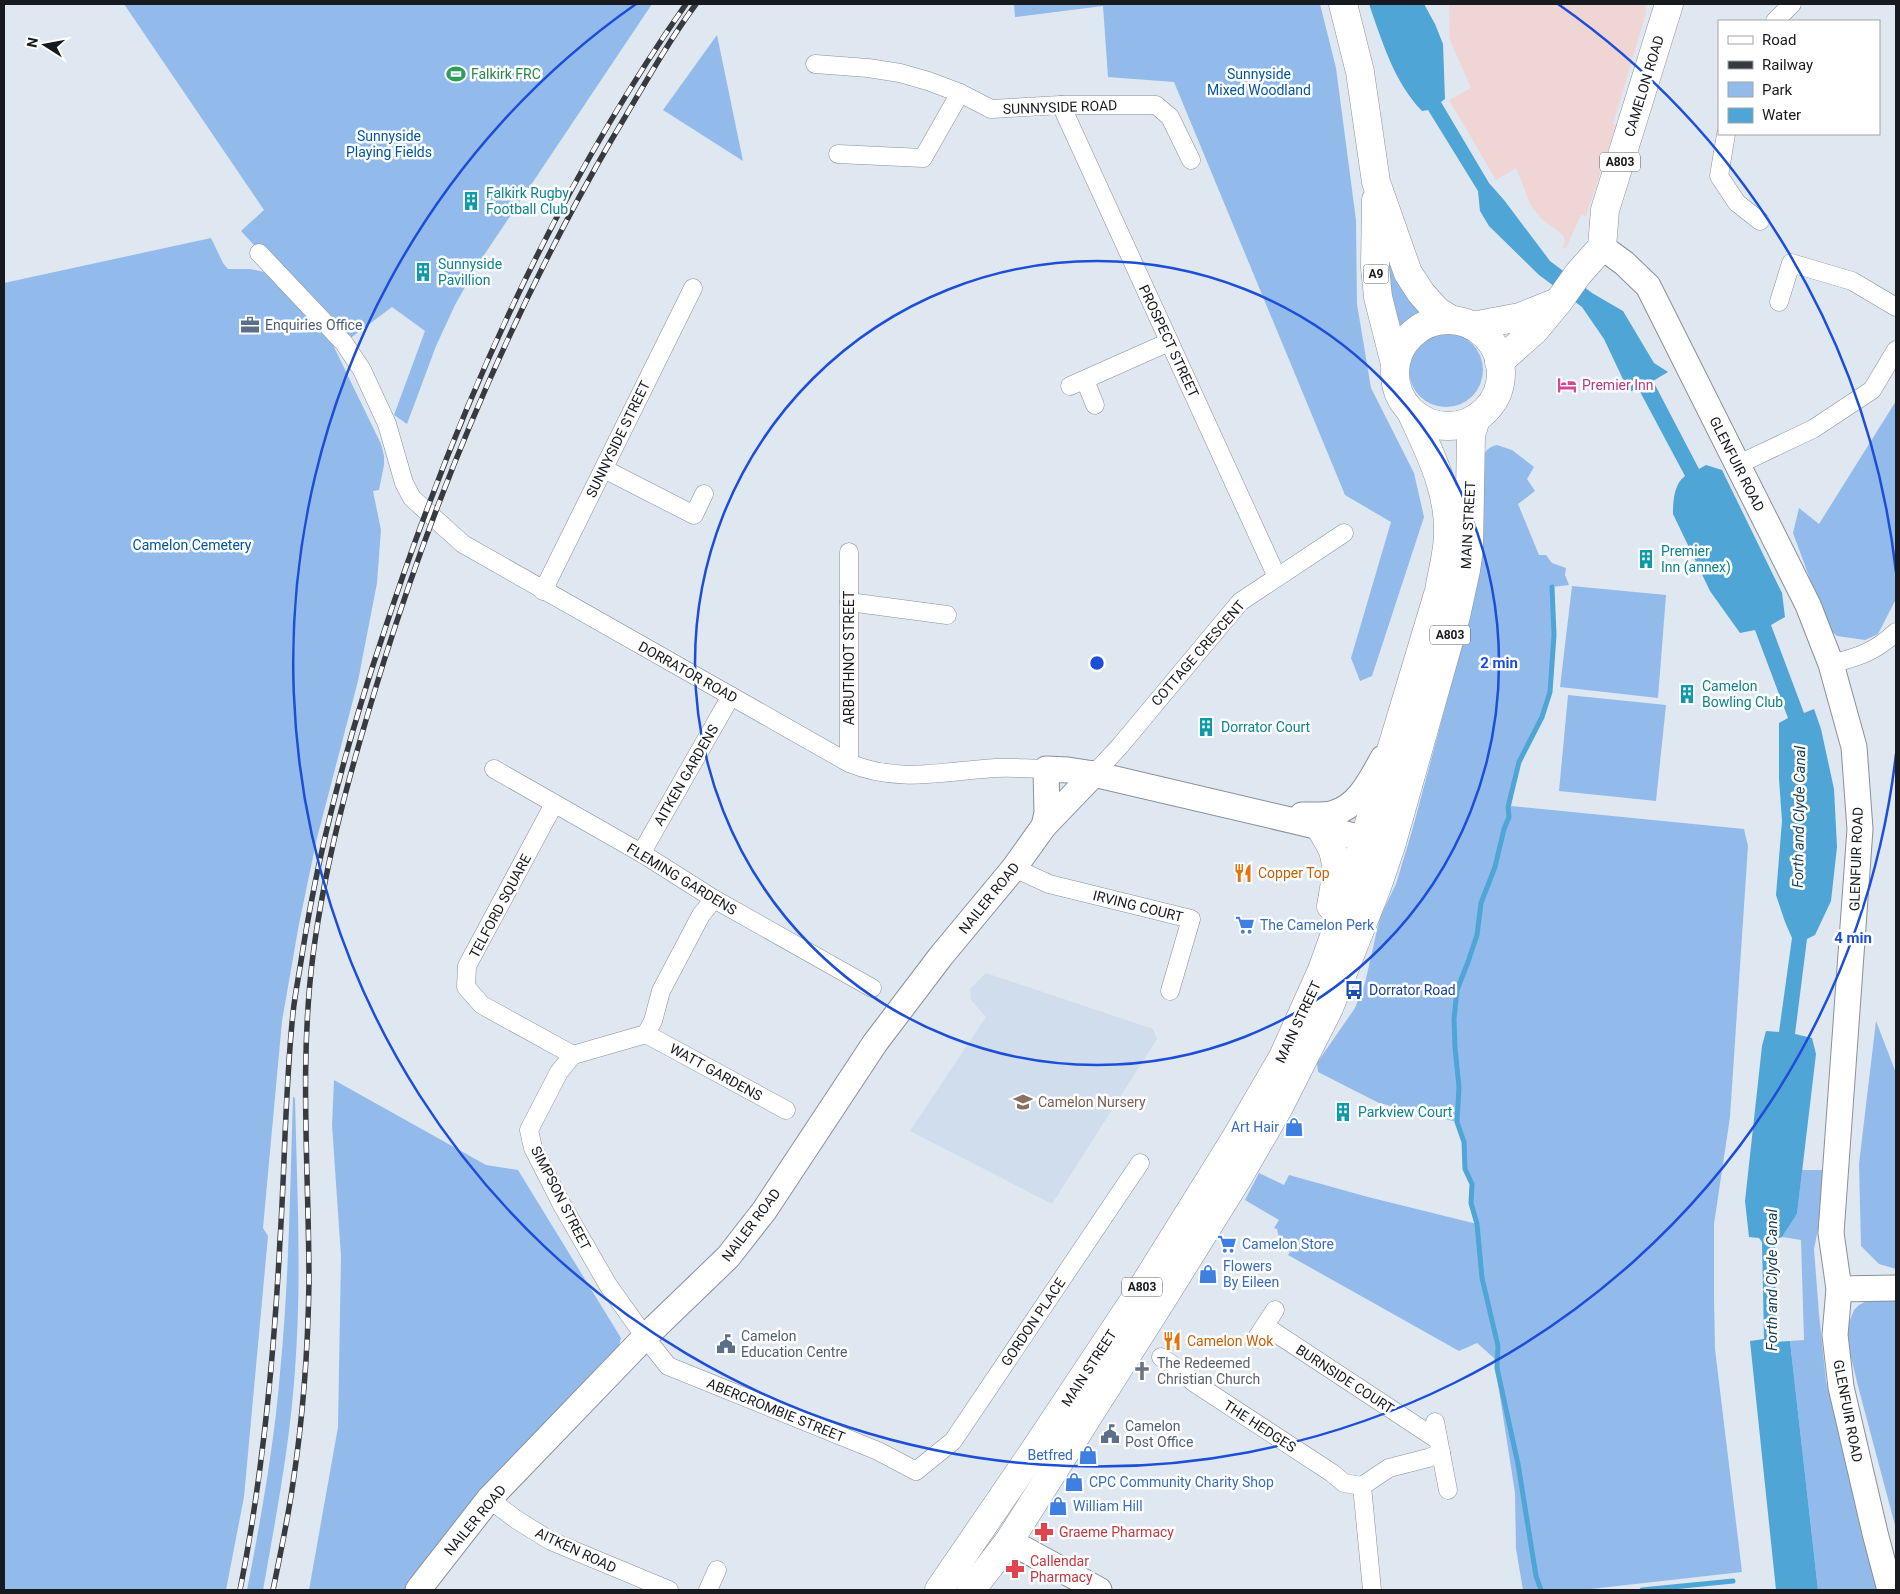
<svg xmlns="http://www.w3.org/2000/svg" width="1900" height="1594" viewBox="0 0 1900 1594" font-family="Roboto,sans-serif">
<style>
.built{fill:#d0dded}
.industrial{fill:#f0d5d5}
.green{fill:#92bbec}
.water{fill:#4fa5d6}
.lines{fill:none;stroke-linecap:round;stroke-linejoin:round}
.stream{stroke:#4fa5d6;stroke-width:5}
.street-casing{stroke:#899099;stroke-width:19}
.secondary-casing{stroke:#899099;stroke-width:27}
.primary-casing{stroke:#899099;stroke-width:29}
.street{stroke:#fff;stroke-width:18}
.secondary{stroke:#fff;stroke-width:25}
.primary{stroke:#fff;stroke-width:28}
.rail-casing{stroke:#373b40;stroke-width:5.5}
.rail{stroke:#fff;stroke-width:4;stroke-dasharray:11;stroke-linecap:butt}
.ring{fill:none;stroke:#1d4ed8;stroke-width:2.5}
.labels{text-anchor:middle;stroke-width:5;stroke-linejoin:round;paint-order:stroke}
.shield{fill:#fff;stroke:#5d5f62;stroke-width:1}
.shield-label{font-size:12px;font-weight:bold;fill:#171a1e}
.leisure-label{font-size:14px;fill:#27864d;stroke:#fff;text-anchor:start}
.park-label{font-size:14px;fill:#00549f;stroke:#fff}
.street-label{font-size:14px;fill:#171a1e;stroke:#fff}
.culture-label{font-size:14px;fill:#0d838f;stroke:#fff;text-anchor:start}
.service-label{font-size:14px;fill:#4e5e75;stroke:#fff;text-anchor:start}
.hotel-label{font-size:14px;fill:#b23c85;stroke:#fff;text-anchor:start}
.food-label{font-size:14px;fill:#c56008;stroke:#fff;text-anchor:start}
.shop-label{font-size:14px;fill:#366cbe;stroke:#fff;text-anchor:start}
.transit-label{font-size:14px;fill:#164399;stroke:#fff;text-anchor:start}
.education-label{font-size:14px;fill:#785e54;stroke:#fff;text-anchor:start}
.worship-label{font-size:14px;fill:#5b616d;stroke:#fff;text-anchor:start}
.health-label{font-size:14px;fill:#be3a42;stroke:#fff;text-anchor:start}
.water-label{font-size:15px;font-style:italic;fill:#183d52;stroke:#fff}
.centre{fill:#1d4ed8;stroke:#fff;stroke-width:2.5}
.ring-label{font-size:15px;text-anchor:middle;font-weight:bold;fill:#1d4ed8;stroke:#fff;stroke-width:5;stroke-linejoin:round;paint-order:stroke}
</style>
<rect width="100%" height="100%" fill="#dfe7f1"/>
<polygon class="built" points="986,973 1153,1029 1157,1039 1052,1204 910,1131 986,1017 971,1000 970,989"/>
<polygon class="industrial" points="1449,4 1645,4 1646,13 1613,124 1616,125 1586,216 1581,215 1566,248 1563,248 1565,240 1563,235 1542,219 1531,206 1516,168 1496,180 1449,100 1471,88 1450,40"/>
<g class="green">
<polygon points="124,4 652,4 478,264 455,305 436,346 407,424 394,415 425,331 392,307 344,343 241,231 264,210"/>
<polygon points="1014,4 1320,4 1336,68 1356,220 1357,304 1371,388 1414,473 1424,517 1372,676 1360,681 1351,658 1391,522 1345,495 1174,82 1108,77 1103,6 1015,17"/>
<polygon points="717,35 743,161 663,110"/>
<polygon points="211,238 223,263 228,269 250,269 264,272 276,278 313,317 333,345 381,444 384,456 384,465 379,490 373,491 381,530 377,583 358,681 317,838 299,924 282,1021 263,1228 268,1236 244,1497 226,1590 4,1590 4,283"/>
<polygon points="1386,241 1424,313 1401,332 1390,312"/>
<circle cx="1446" cy="370" r="37"/>
<polygon points="1896,401 1896,599 1878,634 1865,640 1837,636 1828,628 1793,533 1799,508 1819,524"/>
<path d="M1497,445L1512,450L1534,467L1527,479L1535,491L1518,504L1539,555H1546L1552,563L1566,568L1565,575L1569,585L1552,587L1554,635L1550,692L1542,717L1519,762L1513,785L1514,790L1511,806L1744,829L1748,846L1730,1117L1714,1224V1297L1715,1349L1742,1572L1582,1590H1523L1516,1549L1515,1493L1494,1358L1477,1343L1459,1351L1288,1255L1290,1252L1278,1246L1280,1243L1277,1229L1274,1228L1279,1220L1245,1200L1259,1173L1284,1185L1289,1175L1368,1197L1477,1224L1471,1203L1472,1184L1465,1169L1464,1142L1457,1122L1379,1103L1318,1072L1317,1063L1355,1008L1365,983L1380,917L1396,884L1412,831L1474,600L1479,574L1480,464C1484,454 1486,447 1497,445Z"/>
<polygon points="1572,586 1666,595 1658,698 1560,687"/>
<polygon points="1568,695 1666,705 1656,801 1559,791"/>
<polygon points="1876,1021 1896,1073 1896,1269 1879,1264 1861,1246 1859,1164"/>
<polygon points="334,1080 486,1165 518,1170 621,1338 617,1353 406,1590 309,1590 338,1427 341,1256 332,1125"/>
<path d="M293,1097L295,1098C297,1188 302,1279 295,1370C290,1444 276,1517 263,1590H247C261,1518 274,1446 280,1373C289,1281 290,1189 293,1097Z"/>
<polygon points="1802,1170 1823,1170 1821,1214 1814,1249 1819,1314 1826,1381 1878,1590 1818,1590 1790,1341 1804,1340 1801,1240 1782,1237 1797,1214"/>
<polygon points="1896,1298 1896,1529 1858,1386 1847,1341 1848,1325 1854,1310 1859,1305 1867,1301"/>
</g>
<path class="water" d="M1369,4H1424L1435,24L1443,44L1445,99L1441,102L1489,183L1504,200L1550,261L1592,293L1623,311L1654,363L1668,372L1653,381L1699,469L1706,465L1722,470L1782,593L1785,617L1771,625L1804,713L1814,709L1821,729L1834,789L1837,847L1831,901L1815,935L1807,939L1795,1034L1812,1038L1816,1054L1797,1214L1782,1237L1777,1239L1775,1241L1776,1342L1790,1341L1818,1590H1776L1750,1341L1764,1339L1762,1242L1759,1238L1749,1237L1745,1201L1762,1046L1766,1031L1779,1032L1792,938L1785,922L1776,895L1782,821L1779,779V723L1788,718L1755,630L1740,633L1710,591L1673,514C1673,501 1674,484 1685,476L1638,388L1629,392L1604,339L1582,307L1539,275L1489,226L1480,211L1478,191L1428,110L1422,111C1394,82 1382,41 1369,4Z"/>
<g class="lines">
<g class="stream">
<polyline points="1541,1590 1536,1576 1518,1464 1497,1368 1498,1346 1482,1278 1477,1224 1471,1203 1472,1184 1465,1169 1464,1142 1457,1122 1459,1087 1455,1048 1454,1019 1457,990 1468,962 1477,935 1481,903 1495,867 1504,829 1509,817 1508,807 1519,762 1542,717 1550,692 1554,635 1552,587"/>
<polyline points="1642,1590 1733,1581"/>
</g>
<g class="street-casing">
<g id="street">
<polyline points="1775,21 1792,4"/>
<polyline points="815,64 868,68 900,73 928,81 960,93 991,109 1061,105 1156,105 1170,117 1191,160"/>
<polyline points="1061,105 1277,577"/>
<polyline points="1726,134 1719,176 1737,203 1760,221"/>
<polyline points="838,154 923,158 960,93"/>
<path d="M259,253L344,343L362,370L387,424L404,483L412,498L463,544L849,763C900,784 943,771 996,768C1012,767 1029,769 1046,769"/>
<polyline points="1779,302 1791,263 1852,281 1896,307"/>
<polyline points="1085,380 1095,405"/>
<polyline points="1070,386 1169,342"/>
<polyline points="1737,465 1813,429 1872,390 1896,350"/>
<polyline points="604,469 694,515 704,494"/>
<polyline points="543,591 693,288"/>
<polyline points="849,602 947,615"/>
<path d="M1831,664C1858,657 1875,652 1896,632"/>
<polyline points="849,763 849,552"/>
<polyline points="494,769 643,854 714,899 872,988"/>
<polyline points="1094,774 1120,746 1240,602 1344,533"/>
<polyline points="554,804 467,966 466,987 482,1005 573,1055 646,1034 653,1021 661,991 701,915 714,899"/>
<polyline points="643,854 646,845 731,696"/>
<polyline points="1014,868 1049,884 1191,919 1170,991"/>
<polyline points="646,1034 786,1110"/>
<polyline points="573,1055 559,1072 529,1130 533,1148 562,1205 608,1285 645,1337 668,1366 878,1451 916,1471 953,1441 1140,1163"/>
<polyline points="1265,1326 1438,1440"/>
<polyline points="1256,1339 1275,1310"/>
<polyline points="1161,1357 1184,1373 1193,1382 1332,1473 1344,1483 1362,1486"/>
<polyline points="1435,1422 1448,1490"/>
<polyline points="489,1499 517,1520 551,1541 669,1590"/>
<polyline points="708,1590 717,1570"/>
<polyline points="1372,1590 1362,1486 1389,1468 1428,1458 1441,1453"/>
</g>
</g>
<g class="secondary-casing">
<g id="secondary">
<polyline points="1602,247 1624,263 1648,286 1808,605 1831,664 1854,747 1860,829 1831,1233 1839,1289 1835,1335 1841,1387 1875,1533 1890,1590"/>
<path d="M1302,815C1312,815 1325,816 1334,813C1359,806 1371,779 1383,758"/>
<polyline points="1044,826 1094,774"/>
<polyline points="1839,1289 1896,1288"/>
<polyline points="1009,1541 1099,1590"/>
<polyline points="418,1590 489,1499 645,1337 728,1257 764,1211 875,1043 941,956 1014,868 1044,826 1047,813 1046,769 1068,770 1094,774 1320,827 1384,844"/>
</g>
</g>
<g class="primary-casing">
<g id="primary">
<polyline points="1343,4 1360,72 1376,182 1408,273 1421,293 1437,311 1452,320"/>
<polyline points="1376,200 1375,267 1378,297 1395,364"/>
<circle cx="1448" cy="373" r="53"/>
<polyline points="1472,326 1520,317 1555,303"/>
<polyline points="1499,362 1534,331 1559,301 1578,274 1602,247 1605,210 1669,4"/>
<path d="M1320,827C1324,835 1330,843 1333,851C1339,869 1334,888 1331,906"/>
<path d="M939,1590L1034,1451L1141,1290L1234,1141L1283,1057L1322,970L1340,920L1439,591C1442,572 1448,552 1448,533C1449,489 1429,451 1411,412"/>
<polyline points="971,1590 1009,1541 1165,1295 1239,1176 1279,1107 1329,1008 1377,887 1391,846 1456,616 1466,570 1469,549 1471,435 1476,419"/>
</g>
</g>
<use href="#street" class="street"/>
<use href="#secondary" class="secondary"/>
<use href="#primary" class="primary"/>
<g class="rail-casing">
<g id="rail">
<path d="M240,1590C263,1475 274,1357 280,1240C285,1164 285,1089 293,1013C295,994 299,975 302,955C319,847 347,742 382,638C455,414 551,197 686,4"/>
<path d="M273,1590C280,1555 288,1519 293,1483C303,1417 308,1349 309,1282C309,1173 299,1064 313,955C326,855 354,757 384,661C441,480 516,304 612,139C639,94 665,46 696,4"/>
</g>
</g>
<use href="#rail" class="rail"/>
</g>
<g class="ring">
<circle cx="1097" cy="663" r="402"/>
<path d="M1896 754A804 804 0 1 1 636 4M1558 4A804 804 0 0 1 1896 572"/>
</g>
<defs>
<g id="stadium-bare" transform="scale(1.5)"><path d="M0-5a6.5 5 0 1 0 0 10a6.5 5 0 1 0 0-10ZM-3.5-1.8h7v3.6h-7Z" fill="#2e9e5b" stroke="#fff" stroke-width="2.5" paint-order="stroke"/></g>
<g id="building-bare" transform="scale(1.5)"><path d="M-4-6H4V6H1V3H-1V6H-4ZM-2.5-4.3h1.7v1.8h-1.7ZM.8-4.3h1.7v1.8H.8ZM-2.5-1h1.7V.8h-1.7ZM.8-1h1.7V.8H.8Z" fill="#0f9aa8" stroke="#fff" stroke-width="2.5" paint-order="stroke"/></g>
<g id="office-bare" transform="scale(1.5)"><path d="M-6-3h4V-5.5h4V-3h4V5H-6ZM-1-4.5V-3h2v-1.5ZM-6 0V1H6V0Z" fill="#5c6f8a" stroke="#fff" stroke-width="2.5" paint-order="stroke"/></g>
<g id="hotel-bare" transform="scale(1.5)"><path d="M-6-4.5h1.5V1H6V5H4.5V3h-9V5H-6ZM-4 0a1.8 1.8 0 1 1 3.6 0ZM.5 0V-2.5h3Q6-2.5 6 0Z" fill="#d1479c" stroke="#fff" stroke-width="2.5" paint-order="stroke"/></g>
<g id="restaurant-bare" transform="scale(1.5)"><path d="M-5-6h1v4h1v-4h1v4h1v-4h1v5L-1.5 .5V6h-2V.5L-5-1ZM5-6V6H3V1.5H1.5Q1.5-4 5-6Z" fill="#e8710a" stroke="#fff" stroke-width="2.5" paint-order="stroke"/></g>
<g id="supermarket-bare" transform="scale(1.5)"><path d="M-6-5.5h2.5l.6 2H6L4.5 2H-2.5L-4.4-4H-6ZM-1.5 3.2a1.3 1.3 0 1 0 .1 0ZM3 3.2a1.3 1.3 0 1 0 .1 0Z" fill="#3f7fe0" stroke="#fff" stroke-width="2.5" paint-order="stroke"/></g>
<g id="bus-bare" transform="scale(1.5)"><path d="M-5-6H5V4H4V6H2V4H-2V6H-4V4H-5ZM-3.5-4V0h7V-4ZM-3.5 1.2v1.5H-2V1.2ZM2 1.2v1.5H3.5V1.2Z" fill="#1a4fb4" stroke="#fff" stroke-width="2.5" paint-order="stroke"/></g>
<g id="school-bare" transform="scale(1.5)"><path d="M0-5L7-2L0 1L-7-2ZM-4 1L0 2.5L4 1V4Q0 6-4 4Z" fill="#8d6e63" stroke="#fff" stroke-width="2.5" paint-order="stroke"/></g>
<g id="shop-bare" transform="scale(1.5)"><path d="M-5-2.5h2.3a2.7 3.5 0 0 1 5.4 0H5L5.5 6h-11ZM-1.5-2.5h3a1.5 2.3 0 0 0-3 0Z" fill="#3f7fe0" stroke="#fff" stroke-width="2.5" paint-order="stroke"/></g>
<g id="civic-bare" transform="scale(1.5)"><path d="M-.6-6.5H3V-4.5H.6V-3L4-1V1h2V6H-6V1h2V-1L-.6-3ZM-1.2 2.5V6h2.4V2.5Z" fill="#5c6f8a" stroke="#fff" stroke-width="2.5" paint-order="stroke"/></g>
<g id="church-bare" transform="scale(1.5)"><path d="M-1.2-6h2.4v3.5h3.3v2.4h-3.3V6h-2.4V-.1h-3.3v-2.4h3.3Z" fill="#6b7280" stroke="#fff" stroke-width="2.5" paint-order="stroke"/></g>
<g id="pharmacy-bare" transform="scale(1.5)"><path d="M-2-6h4v4h4v4h-4v4h-4v-4h-4v-4h4Z" fill="#e0444e" stroke="#fff" stroke-width="2.5" paint-order="stroke"/></g>
</defs>
<g fill-rule="evenodd">
<use href="#stadium-bare" x="456" y="74"/>
<use href="#building-bare" x="471" y="201"/>
<use href="#building-bare" x="423" y="272"/>
<use href="#office-bare" x="250" y="325"/>
<use href="#hotel-bare" x="1567" y="385"/>
<use href="#building-bare" x="1646" y="559"/>
<use href="#building-bare" x="1687" y="694"/>
<use href="#building-bare" x="1206" y="727"/>
<use href="#restaurant-bare" x="1243" y="873"/>
<use href="#supermarket-bare" x="1245" y="925"/>
<use href="#bus-bare" x="1354" y="990"/>
<use href="#school-bare" x="1023" y="1102"/>
<use href="#building-bare" x="1343" y="1112"/>
<use href="#shop-bare" x="1294" y="1127"/>
<use href="#supermarket-bare" x="1227" y="1244"/>
<use href="#shop-bare" x="1208" y="1274"/>
<use href="#restaurant-bare" x="1172" y="1341"/>
<use href="#civic-bare" x="726" y="1344"/>
<use href="#church-bare" x="1142" y="1371"/>
<use href="#civic-bare" x="1110" y="1434"/>
<use href="#shop-bare" x="1088" y="1455"/>
<use href="#shop-bare" x="1074" y="1482"/>
<use href="#shop-bare" x="1058" y="1506"/>
<use href="#pharmacy-bare" x="1044" y="1532"/>
<use href="#pharmacy-bare" x="1015" y="1569"/>
</g>
<g class="labels">
<g class="shield">
<rect x="1600" y="152.5" width="40" height="19" rx="4"/>
<rect x="1363.5" y="264.5" width="25" height="19" rx="4"/>
<rect x="1430" y="625.5" width="40" height="19" rx="4"/>
<rect x="1122" y="1277.5" width="40" height="19" rx="4"/>
</g>
<g class="shield-label">
<text x="1620" y="166">A803</text>
<text x="1376" y="278">A9</text>
<text x="1450" y="639">A803</text>
<text x="1142" y="1291">A803</text>
</g>
<g class="leisure-label">
<text x="471" y="79">Falkirk FRC</text>
</g>
<g class="park-label">
<text x="1259" y="79">Sunnyside<tspan x="1259" dy="16">Mixed Woodland</tspan></text>
<text x="389" y="141">Sunnyside<tspan x="389" dy="16">Playing Fields</tspan></text>
<text x="192" y="550">Camelon Cemetery</text>
</g>
<g class="street-label">
<text transform="translate(1644 86) rotate(-73)" y="5">CAMELON ROAD</text>
<text transform="translate(1060 107) rotate(-2)" y="5">SUNNYSIDE ROAD</text>
<text transform="translate(1169 341) rotate(65)" y="5">PROSPECT STREET</text>
<text transform="translate(618 439) rotate(-64)" y="5">SUNNYSIDE STREET</text>
<text transform="translate(1737 464) rotate(63)" y="5">GLENFUIR ROAD</text>
<text transform="translate(1468 525) rotate(-87)" y="5">MAIN STREET</text>
<text transform="translate(1198 653) rotate(-49)" y="5">COTTAGE CRESCENT</text>
<text transform="translate(849 658) rotate(-90)" y="5">ARBUTHNOT STREET</text>
<text transform="translate(688 672) rotate(29)" y="5">DORRATOR ROAD</text>
<text transform="translate(686 775) rotate(-60)" y="5">AITKEN GARDENS</text>
<text transform="translate(1856 859) rotate(-88)" y="5">GLENFUIR ROAD</text>
<text transform="translate(682 879) rotate(31)" y="5">FLEMING GARDENS</text>
<text transform="translate(989 898) rotate(-51)" y="5">NAILER ROAD</text>
<text transform="translate(500 906) rotate(-62)" y="5">TELFORD SQUARE</text>
<text transform="translate(1138 906) rotate(14)" y="5">IRVING COURT</text>
<text transform="translate(1298 1022) rotate(-65)" y="5">MAIN STREET</text>
<text transform="translate(716 1072) rotate(29)" y="5">WATT GARDENS</text>
<text transform="translate(561 1198) rotate(63)" y="5">SIMPSON STREET</text>
<text transform="translate(751 1225) rotate(-53)" y="5">NAILER ROAD</text>
<text transform="translate(1033 1322) rotate(-56)" y="5">GORDON PLACE</text>
<text transform="translate(1089 1368) rotate(-57)" y="5">MAIN STREET</text>
<text transform="translate(1345 1379) rotate(33)" y="5">BURNSIDE COURT</text>
<text transform="translate(776 1410) rotate(22)" y="5">ABERCROMBIE STREET</text>
<text transform="translate(1848 1411) rotate(79)" y="5">GLENFUIR ROAD</text>
<text transform="translate(1260 1426) rotate(33)" y="5">THE HEDGES</text>
<text transform="translate(475 1520) rotate(-50)" y="5">NAILER ROAD</text>
<text transform="translate(576 1550) rotate(25)" y="5">AITKEN ROAD</text>
</g>
<g class="culture-label">
<text x="486" y="198">Falkirk Rugby<tspan x="486" dy="16">Football Club</tspan></text>
<text x="438" y="269">Sunnyside<tspan x="438" dy="16">Pavillion</tspan></text>
<text x="1661" y="556">Premier<tspan x="1661" dy="16">Inn (annex)</tspan></text>
<text x="1702" y="691">Camelon<tspan x="1702" dy="16">Bowling Club</tspan></text>
<text x="1221" y="732">Dorrator Court</text>
<text x="1358" y="1117">Parkview Court</text>
</g>
<g class="service-label">
<text x="265" y="330">Enquiries Office</text>
<text x="741" y="1341">Camelon<tspan x="741" dy="16">Education Centre</tspan></text>
<text x="1125" y="1431">Camelon<tspan x="1125" dy="16">Post Office</tspan></text>
</g>
<g class="hotel-label">
<text x="1582" y="390">Premier Inn</text>
</g>
<g class="food-label">
<text x="1258" y="878">Copper Top</text>
<text x="1187" y="1346">Camelon Wok</text>
</g>
<g class="shop-label">
<text x="1260" y="930">The Camelon Perk</text>
<text x="1279" y="1132" text-anchor="end">Art Hair</text>
<text x="1242" y="1249">Camelon Store</text>
<text x="1223" y="1271">Flowers<tspan x="1223" dy="16">By Eileen</tspan></text>
<text x="1073" y="1460" text-anchor="end">Betfred</text>
<text x="1089" y="1487">CPC Community Charity Shop</text>
<text x="1073" y="1511">William Hill</text>
</g>
<g class="transit-label">
<text x="1369" y="995">Dorrator Road</text>
</g>
<g class="education-label">
<text x="1038" y="1107">Camelon Nursery</text>
</g>
<g class="worship-label">
<text x="1157" y="1368">The Redeemed<tspan x="1157" dy="16">Christian Church</tspan></text>
</g>
<g class="health-label">
<text x="1059" y="1537">Graeme Pharmacy</text>
<text x="1030" y="1566">Callendar<tspan x="1030" dy="16">Pharmacy</tspan></text>
</g>
<g class="water-label">
<text transform="translate(1799 817) rotate(-89)" y="5">Forth and Clyde Canal</text>
<text transform="translate(1772 1280) rotate(-90)" y="5">Forth and Clyde Canal</text>
</g>
</g>
<circle cx="1097" cy="663" r="8" class="centre"/>
<g class="ring-label">
<text x="1499" y="668">2 min</text>
<text x="1853" y="943">4 min</text>
</g>
<rect width="1900" height="1594" fill="none" stroke="#171a1e" stroke-width="10"/>
<rect x="1718" y="20" width="162" height="115" fill="#ffffff" stroke="#a2a3a5"/>
<rect x="1728" y="36" width="25" height="8" fill="#ffffff" stroke="#a2a3a5"/>
<text x="1762" y="45" font-size="15" fill="#171a1e">Road</text>
<rect x="1728" y="61" width="25" height="8" fill="#373b40" stroke="#a2a3a5"/>
<text x="1762" y="70" font-size="15" fill="#171a1e">Railway</text>
<rect x="1728" y="82" width="25" height="15" fill="#92bbec" stroke="#a2a3a5"/>
<text x="1762" y="95" font-size="15" fill="#171a1e">Park</text>
<rect x="1728" y="108" width="25" height="15" fill="#4fa5d6" stroke="#a2a3a5"/>
<text x="1762" y="120" font-size="15" fill="#171a1e">Water</text>
<g transform="translate(45 45) rotate(281)" stroke="#ffffff" stroke-width="4" paint-order="stroke">
<path d="M0-4L9 19L0 12L-9 19Z" fill="#171a1e"/>
<text y="-8" font-size="14" font-weight="bold" text-anchor="middle" fill="#171a1e">N</text>
</g>
</svg>
